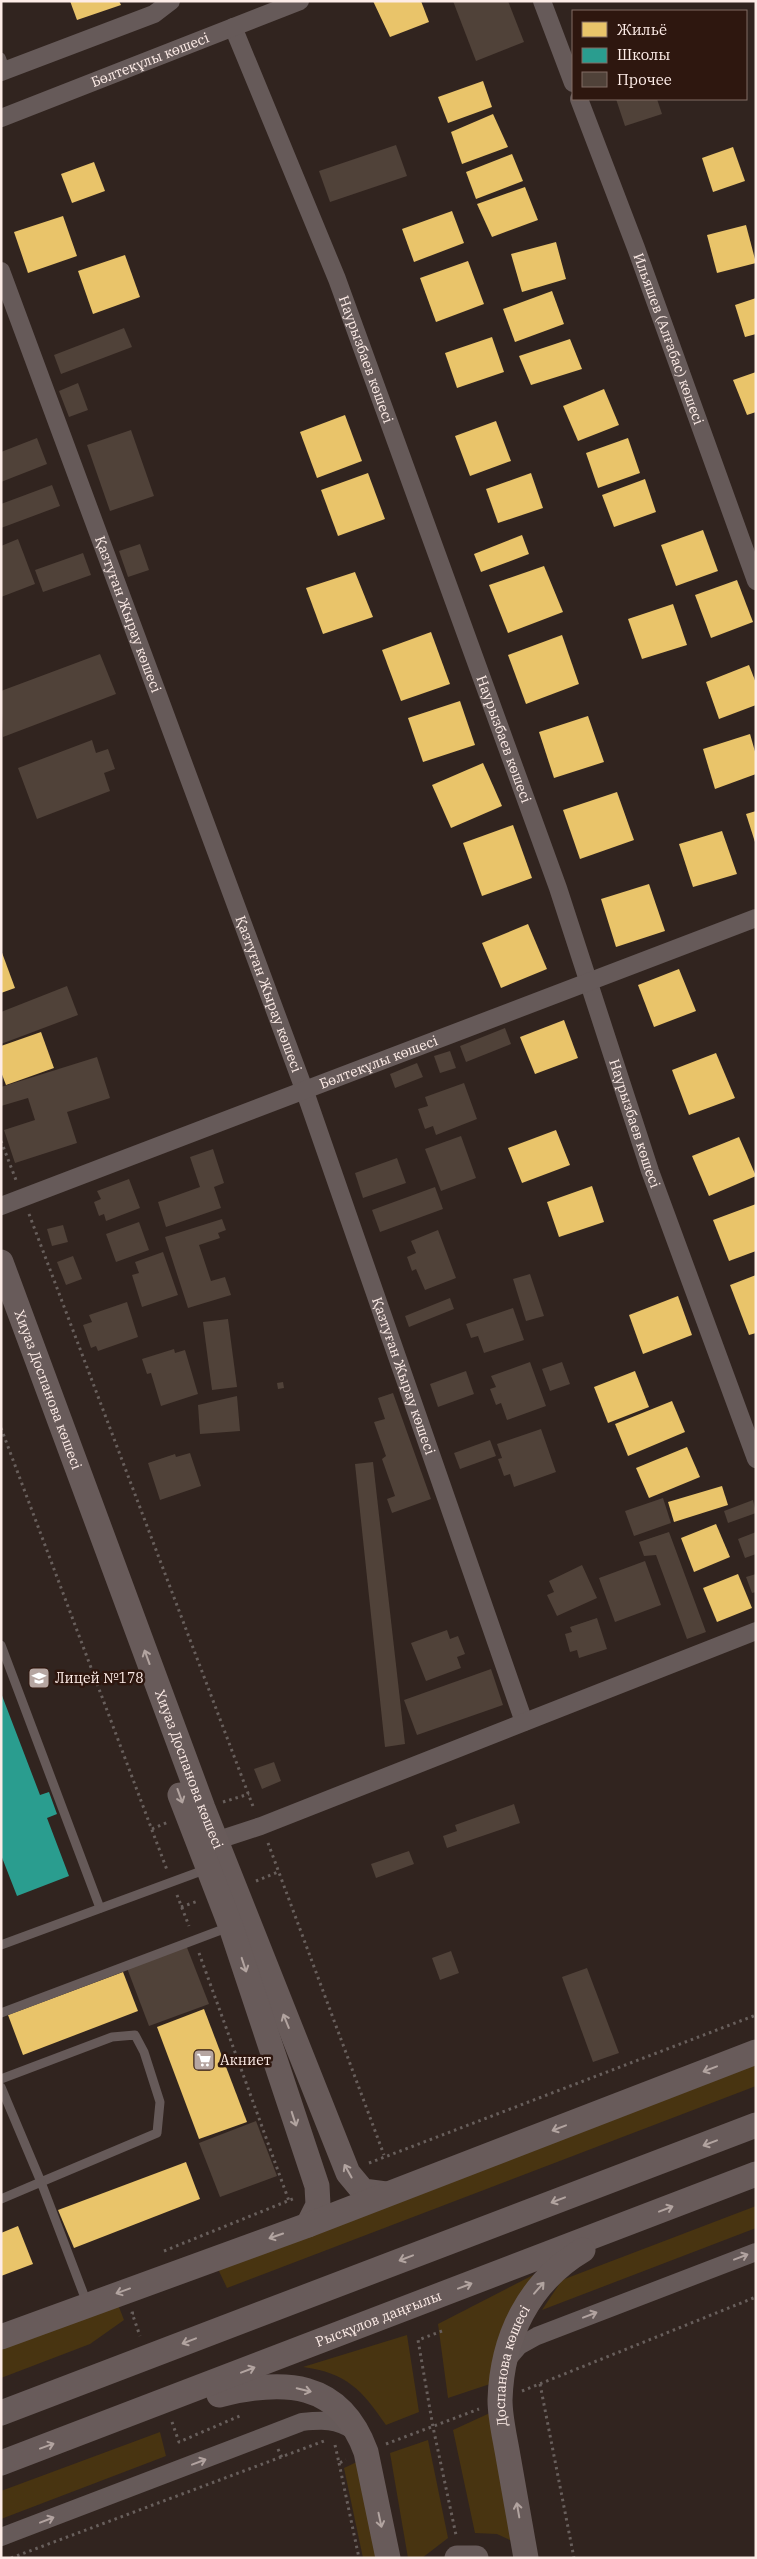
<svg xmlns="http://www.w3.org/2000/svg" width="757" height="2559" viewBox="0 0 757 2559" font-family="'IBM Plex Serif',serif">
<style>
.green{fill:#483411}
.homes{fill:#e9c46a}
.schools{fill:#2a9d8f}
.building{fill:#504239}
.lines{fill:none;stroke-linecap:round;stroke-linejoin:round}
.path{stroke:#685f5c;stroke-width:3;stroke-dasharray:2.5 4;stroke-linecap:butt}
.lane{stroke:#665a59;stroke-width:9}
.street{stroke:#665a59;stroke-width:18}
.secondary{stroke:#685b5a;stroke-width:25}
.oneway{stroke:#b2a4a0}
.oneway2{stroke:#b2a3a0}
.labels{text-anchor:middle;stroke-width:5;stroke-linejoin:round;paint-order:stroke}
.street-label{font-size:14px;fill:#fdece7;stroke:#2e170f}
.poi-label{font-size:14px;fill:#fdece7;stroke:#2e170f;text-anchor:start}
</style>
<rect width="100%" height="100%" fill="#31241f"/>
<g class="green">
<polygon points="756,2061 756,2086 227,2288 217,2267"/>
<polygon points="756,2206 756,2228 542,2310 562,2280"/>
<polygon points="539,2272 490,2384 448,2398 438,2324"/>
<polygon points="117,2302 124,2320 90,2344 1,2378 1,2346"/>
<path d="M407,2335L419,2412L386,2425C362,2390 347,2373 303,2367Z"/>
<polygon points="492,2412 514,2542 497,2534 475,2533 453,2430"/>
<polygon points="160,2432 166,2456 1,2519 1,2491"/>
<polygon points="428,2440 448,2538 422,2558 408,2558 390,2453"/>
<polygon points="359,2461 378,2558 363,2558 344,2468"/>
</g>
<g class="homes">
<polygon points="70,1 119,1 121,5 77,20"/>
<polygon points="373,1 421,1 429,22 390,37"/>
<polygon points="483,81 492,107 448,123 438,97"/>
<polygon points="493,114 508,147 462,164 451,132"/>
<polygon points="733,147 745,181 713,192 702,158"/>
<polygon points="512,154 523,181 476,199 466,172"/>
<polygon points="94,162 105,191 72,203 61,174"/>
<polygon points="525,187 538,220 492,237 477,204"/>
<polygon points="452,211 464,243 414,262 402,229"/>
<polygon points="63,216 77,256 28,273 14,232"/>
<polygon points="746,225 756,263 717,273 707,235"/>
<polygon points="556,242 566,279 522,292 511,254"/>
<polygon points="125,255 140,297 93,314 78,271"/>
<polygon points="468,261 484,304 436,322 420,278"/>
<polygon points="552,291 564,324 515,342 503,309"/>
<polygon points="756,298 756,334 745,337 735,305"/>
<polygon points="492,337 504,372 457,388 445,353"/>
<polygon points="570,339 582,369 531,385 519,356"/>
<polygon points="756,372 756,412 747,415 733,380"/>
<polygon points="604,389 619,425 578,441 563,406"/>
<polygon points="345,415 362,461 317,478 300,432"/>
<polygon points="496,421 511,461 470,476 455,436"/>
<polygon points="628,438 640,473 598,488 586,453"/>
<polygon points="368,473 385,519 338,536 321,490"/>
<polygon points="531,473 543,508 498,523 486,489"/>
<polygon points="645,479 656,512 614,527 602,495"/>
<polygon points="703,530 718,571 676,586 661,545"/>
<polygon points="522,535 529,554 481,572 474,554"/>
<polygon points="544,566 563,612 508,633 489,585"/>
<polygon points="355,572 373,617 323,634 306,588"/>
<polygon points="737,580 753,622 711,638 695,595"/>
<polygon points="673,604 687,645 642,659 628,619"/>
<polygon points="431,632 450,684 401,701 382,650"/>
<polygon points="562,635 579,684 526,704 508,655"/>
<polygon points="749,665 756,683 756,705 719,719 706,682"/>
<polygon points="460,701 475,745 423,762 408,718"/>
<polygon points="588,716 604,762 554,778 539,732"/>
<polygon points="750,734 756,755 756,774 715,789 703,749"/>
<polygon points="483,763 502,806 451,828 432,785"/>
<polygon points="617,792 634,840 580,859 563,810"/>
<polygon points="756,811 756,842 755,842 746,814"/>
<polygon points="513,825 532,878 482,896 463,843"/>
<polygon points="722,831 737,874 693,887 679,844"/>
<polygon points="649,884 665,931 616,947 601,899"/>
<polygon points="528,924 547,969 501,988 482,943"/>
<polygon points="1,950 15,988 1,993"/>
<polygon points="679,969 696,1011 654,1027 638,985"/>
<polygon points="564,1020 578,1058 535,1074 520,1037"/>
<polygon points="41,1032 54,1068 6,1085 1,1072 1,1046"/>
<polygon points="716,1053 735,1098 689,1115 672,1070"/>
<polygon points="556,1130 570,1165 522,1183 508,1148"/>
<polygon points="739,1137 756,1176 709,1196 692,1156"/>
<polygon points="592,1186 604,1222 559,1237 547,1202"/>
<polygon points="756,1204 756,1251 729,1261 713,1220"/>
<polygon points="756,1275 756,1333 749,1335 730,1285"/>
<polygon points="678,1296 692,1335 643,1354 629,1315"/>
<polygon points="635,1371 649,1407 608,1423 594,1387"/>
<polygon points="672,1401 685,1432 628,1456 615,1424"/>
<polygon points="687,1447 700,1477 649,1498 636,1468"/>
<polygon points="722,1486 728,1505 674,1522 668,1502"/>
<polygon points="716,1524 730,1557 694,1572 681,1538"/>
<polygon points="738,1574 752,1608 717,1622 703,1588"/>
<polygon points="123,1972 138,2011 23,2055 8,2015"/>
<polygon points="204,2009 247,2122 199,2139 157,2027"/>
<polygon points="186,2162 200,2199 74,2248 58,2210"/>
<polygon points="18,2226 33,2264 1,2276 1,2233"/>
</g>
<polygon class="schools" points="1,1693 40,1795 49,1792 57,1814 47,1818 69,1876 17,1896 1,1855"/>
<g class="building">
<polygon points="453,1 508,1 524,42 476,61"/>
<polygon points="616,99 657,99 662,114 625,126"/>
<polygon points="396,145 407,176 330,202 319,171"/>
<polygon points="124,328 132,347 61,374 54,355"/>
<polygon points="78,383 88,410 69,417 59,391"/>
<polygon points="131,430 154,496 110,511 87,445"/>
<polygon points="37,438 47,464 1,482 1,452"/>
<polygon points="52,485 60,506 1,528 1,504"/>
<polygon points="18,539 35,584 1,597 1,546"/>
<polygon points="140,544 149,570 128,577 119,551"/>
<polygon points="83,553 91,575 43,592 35,570"/>
<polygon points="100,654 116,694 3,737 1,691"/>
<polygon points="92,740 96,753 108,749 115,769 104,773 110,791 37,819 18,768"/>
<polygon points="67,986 78,1015 1,1044 1,1012"/>
<polygon points="505,1028 511,1044 466,1062 460,1046"/>
<polygon points="450,1051 456,1068 440,1073 434,1056"/>
<polygon points="97,1057 110,1098 67,1112 77,1143 15,1163 4,1130 35,1120 28,1098 1,1106 1,1087"/>
<polygon points="417,1063 423,1077 395,1088 390,1074"/>
<polygon points="464,1083 477,1119 436,1135 433,1126 425,1129 418,1109 428,1106 425,1097"/>
<polygon points="461,1136 476,1178 441,1191 425,1149"/>
<polygon points="213,1149 224,1183 214,1187 221,1208 166,1227 158,1202 200,1187 190,1157"/>
<polygon points="397,1158 406,1183 363,1198 355,1173"/>
<polygon points="129,1179 140,1208 106,1221 104,1214 99,1216 94,1202 101,1199 97,1191"/>
<polygon points="435,1187 443,1209 380,1232 372,1210"/>
<polygon points="222,1219 226,1230 218,1233 220,1238 199,1245 211,1281 225,1277 231,1295 188,1308 165,1237"/>
<polygon points="139,1222 149,1250 116,1262 106,1234"/>
<polygon points="63,1225 68,1242 52,1246 47,1229"/>
<polygon points="438,1230 456,1278 425,1290 416,1269 412,1271 407,1257 416,1253 411,1241"/>
<polygon points="163,1252 178,1295 142,1307 132,1275 139,1273 135,1262"/>
<polygon points="73,1256 82,1279 66,1285 57,1262"/>
<polygon points="530,1274 544,1316 526,1321 513,1279"/>
<polygon points="450,1298 454,1309 409,1327 405,1316"/>
<polygon points="127,1302 138,1337 98,1351 96,1346 91,1348 83,1325 92,1322 89,1315"/>
<polygon points="513,1308 524,1340 484,1353 478,1336 471,1338 466,1324"/>
<polygon points="228,1319 237,1387 212,1390 203,1322"/>
<polygon points="174,1349 175,1353 185,1350 198,1394 161,1406 151,1373 147,1374 142,1359"/>
<polygon points="530,1362 546,1406 507,1420 501,1403 496,1405 490,1389 496,1387 491,1376"/>
<polygon points="562,1362 570,1384 550,1391 542,1369"/>
<polygon points="466,1371 474,1394 438,1407 430,1384"/>
<polygon points="283,1382 284,1388 278,1389 277,1383"/>
<polygon points="393,1393 431,1499 392,1513 387,1499 395,1496 382,1459 386,1456 374,1422 385,1419 378,1398"/>
<polygon points="237,1396 240,1431 200,1434 198,1405"/>
<polygon points="541,1429 556,1472 514,1487 510,1474 504,1476 498,1459 502,1458 497,1444"/>
<polygon points="490,1440 496,1456 460,1469 454,1453"/>
<polygon points="190,1453 201,1486 160,1500 148,1463 175,1454 176,1457"/>
<polygon points="373,1462 405,1744 385,1747 355,1464"/>
<polygon points="663,1498 671,1523 634,1536 625,1511"/>
<polygon points="753,1500 756,1513 728,1523 724,1511"/>
<polygon points="669,1532 706,1632 687,1639 656,1555 644,1556 639,1542"/>
<polygon points="756,1532 756,1554 745,1558 738,1539"/>
<polygon points="645,1561 661,1605 615,1622 599,1578"/>
<polygon points="582,1565 597,1598 557,1616 547,1595 554,1592 549,1581"/>
<polygon points="756,1574 756,1592 752,1593 746,1577"/>
<polygon points="597,1618 607,1649 579,1658 577,1650 570,1652 565,1634 572,1632 570,1627"/>
<polygon points="447,1630 450,1639 458,1636 465,1654 457,1657 461,1668 426,1681 411,1643"/>
<polygon points="491,1669 503,1705 417,1735 404,1700"/>
<polygon points="274,1762 281,1781 262,1789 254,1769"/>
<polygon points="514,1804 520,1823 447,1848 443,1836 457,1831 455,1825"/>
<polygon points="409,1851 414,1864 376,1878 371,1864"/>
<polygon points="186,1945 209,2004 149,2026 127,1968"/>
<polygon points="451,1951 459,1973 440,1980 432,1958"/>
<polygon points="587,1968 619,2053 593,2062 562,1977"/>
<polygon points="256,2121 277,2176 220,2197 199,2143"/>
</g>
<g class="lines">
<g class="path">
<polyline points="1,1141 16,1180"/>
<polyline points="29,1214 254,1809"/>
<polyline points="1,1428 167,1870"/>
<polyline points="223,1802 249,1794"/>
<polyline points="152,1829 168,1822"/>
<polyline points="268,1843 384,2155"/>
<polyline points="256,1881 278,1872"/>
<polyline points="177,1895 189,1926"/>
<polyline points="181,1907 198,1901"/>
<polyline points="199,1953 289,2201"/>
<polyline points="369,2163 756,2015"/>
<polyline points="164,2251 295,2198"/>
<polyline points="134,2313 132,2313 140,2336"/>
<polyline points="442,2331 418,2340 433,2427 456,2535"/>
<polyline points="540,2384 574,2558"/>
<polyline points="522,2391 756,2297"/>
<polyline points="172,2422 179,2442 242,2415"/>
<polyline points="386,2444 479,2409"/>
<polyline points="335,2445 339,2463 346,2460"/>
<polyline points="278,2449 282,2458"/>
<polyline points="339,2463 359,2558"/>
<polyline points="11,2558 324,2441"/>
</g>
<g class="lane">
<polyline points="1,57 6,70"/>
<polyline points="1,1645 100,1908"/>
<polyline points="1,1945 207,1869"/>
<polyline points="1,2013 229,1927"/>
<polyline points="1,2079 112,2037 135,2035 144,2052 160,2102 157,2133 41,2182 1,2087"/>
<polyline points="1,2199 41,2182 87,2303"/>
</g>
<g class="street">
<polyline points="542,1 573,83"/>
<path id="s1" d="M233,27L337,279L558,888L650,1171L756,1459"/>
<polyline points="1,72 154,14 171,1"/>
<path id="s2" d="M579,99L636,248L756,581"/>
<path id="s3" d="M1,118L300,1"/>
<path id="s4" d="M1,271L304,1089L524,1722"/>
<path id="s5" d="M1,1206L756,918"/>
<polyline points="206,1844 261,1826 756,1631"/>
<polyline points="507,2360 519,2346 537,2336 756,2252"/>
<path d="M1,2537L302,2422C322,2420 337,2419 354,2431"/>
</g>
<g class="secondary">
<path id="s6" d="M1,1262L203,1808L348,2173L363,2191L386,2194"/>
<polyline points="180,1795 231,1927 317,2186 318,2205 308,2225"/>
<polyline points="1,2337 308,2225 756,2052"/>
<path d="M219,2395C283,2379 340,2380 366,2452L388,2558"/>
<polyline points="1,2413 756,2125"/>
<path id="s7" d="M1,2463L756,2174"/>
<polyline points="457,2558 476,2558"/>
<path id="s8" d="M526,2558C520,2524 514,2490 508,2456C505,2438 500,2418 500,2400C502,2337 529,2282 583,2250"/>
</g>
</g>
<defs><path id="oneway-shaft" d="M-6 0H5M1.5-3L5.5 0L1.5 3" fill="none" stroke-width="1.6" stroke-linecap="round" stroke-linejoin="round" transform="scale(1.25)"/></defs>
<g class="oneway">
<use href="#oneway-shaft" transform="translate(147 1657) rotate(-110)"/>
<use href="#oneway-shaft" transform="translate(180 1796) rotate(70)"/>
<use href="#oneway-shaft" transform="translate(244 1965) rotate(72)"/>
<use href="#oneway-shaft" transform="translate(286 2021) rotate(-112)"/>
<use href="#oneway-shaft" transform="translate(710 2069) rotate(159)"/>
<use href="#oneway-shaft" transform="translate(294 2119) rotate(72)"/>
<use href="#oneway-shaft" transform="translate(559 2128) rotate(159)"/>
<use href="#oneway-shaft" transform="translate(710 2143) rotate(159)"/>
<use href="#oneway-shaft" transform="translate(348 2171) rotate(-119)"/>
<use href="#oneway-shaft" transform="translate(558 2200) rotate(159)"/>
<use href="#oneway-shaft" transform="translate(666 2209) rotate(-21)"/>
<use href="#oneway-shaft" transform="translate(276 2236) rotate(161)"/>
<use href="#oneway-shaft" transform="translate(406 2258) rotate(159)"/>
<use href="#oneway-shaft" transform="translate(465 2286) rotate(-21)"/>
<use href="#oneway-shaft" transform="translate(539 2288) rotate(-49)"/>
<use href="#oneway-shaft" transform="translate(123 2291) rotate(160)"/>
<use href="#oneway-shaft" transform="translate(189 2341) rotate(159)"/>
<use href="#oneway-shaft" transform="translate(248 2370) rotate(-21)"/>
<use href="#oneway-shaft" transform="translate(304 2390) rotate(13)"/>
<use href="#oneway-shaft" transform="translate(47 2446) rotate(-20)"/>
<use href="#oneway-shaft" transform="translate(518 2510) rotate(-100)"/>
<use href="#oneway-shaft" transform="translate(380 2520) rotate(78)"/>
</g>
<g class="oneway2">
<use href="#oneway-shaft" transform="translate(741 2257) rotate(-21)"/>
<use href="#oneway-shaft" transform="translate(590 2315) rotate(-21)"/>
<use href="#oneway-shaft" transform="translate(199 2462) rotate(-21)"/>
<use href="#oneway-shaft" transform="translate(47 2520) rotate(-21)"/>
</g>
<defs>
<g id="school-square" transform="scale(1.125)"><rect x="-9" y="-9" width="18" height="18" rx="4" fill="#b6a6a1" stroke="#2e170f"/><path d="M0-5L7-2L0 1L-7-2ZM-4 1L0 2.5L4 1V4Q0 6-4 4Z" fill="#fff"/></g>
<g id="supermarket-square" transform="scale(1.125)"><rect x="-9" y="-9" width="18" height="18" rx="4" fill="#b6a6a1" stroke="#2e170f"/><path d="M-6-5.5h2.5l.6 2H6L4.5 2H-2.5L-4.4-4H-6ZM-1.5 3.2a1.3 1.3 0 1 0 .1 0ZM3 3.2a1.3 1.3 0 1 0 .1 0Z" fill="#fff"/></g>
</defs>
<g fill-rule="evenodd">
<use href="#school-square" x="39" y="1678"/>
<use href="#supermarket-square" x="204" y="2060"/>
</g>
<g class="labels">
<g class="street-label">
<text dy="5" stroke="none"><textPath href="#s3" startOffset="160">Бөлтекұлы көшесі</textPath></text>
<text dy="5" stroke="none"><textPath href="#s2" startOffset="256">Ильяшев (Алғабас) көшесі</textPath></text>
<text dy="5" stroke="none"><textPath href="#s1" startOffset="358">Наурызбаев көшесі</textPath></text>
<text dy="5" stroke="none"><textPath href="#s4" startOffset="366">Қазтуған Жырау көшесі</textPath></text>
<text dy="5" stroke="none"><textPath href="#s1" startOffset="762">Наурызбаев көшесі</textPath></text>
<text dy="5" stroke="none"><textPath href="#s4" startOffset="771">Қазтуған Жырау көшесі</textPath></text>
<text dy="5" stroke="none"><textPath href="#s5" startOffset="404">Бөлтекұлы көшесі</textPath></text>
<text dy="5" stroke="none"><textPath href="#s1" startOffset="1168">Наурызбаев көшесі</textPath></text>
<text dy="5" stroke="none"><textPath href="#s4" startOffset="1176">Қазтуған Жырау көшесі</textPath></text>
<text dy="5" stroke="none"><textPath href="#s6" startOffset="136">Хиуаз Доспанова көшесі</textPath></text>
<text dy="5" stroke="none"><textPath href="#s6" startOffset="541">Хиуаз Доспанова көшесі</textPath></text>
<text dy="5" stroke="none"><textPath href="#s7" startOffset="404">Рысқұлов даңғылы</textPath></text>
<text dy="5" stroke="none"><textPath href="#s8" startOffset="196">Доспанова көшесі</textPath></text>
</g>
<g class="poi-label">
<text x="55" y="1683">Лицей №178</text>
<text x="220" y="2065">Акниет</text>
</g>
</g>
<rect width="757" height="2559" fill="none" stroke="#fdece7" stroke-width="5"/>
<rect x="572" y="10" width="175" height="90" fill="#2e170f" stroke="#816c65"/>
<rect x="582" y="22" width="25" height="15" fill="#e9c46a" stroke="#816c65"/>
<text x="617" y="35" font-size="15" fill="#fdece7">Жильё</text>
<rect x="582" y="48" width="25" height="15" fill="#2a9d8f" stroke="#816c65"/>
<text x="617" y="60" font-size="15" fill="#fdece7">Школы</text>
<rect x="582" y="72" width="25" height="15" fill="#504239" stroke="#816c65"/>
<text x="617" y="85" font-size="15" fill="#fdece7">Прочее</text>
</svg>
